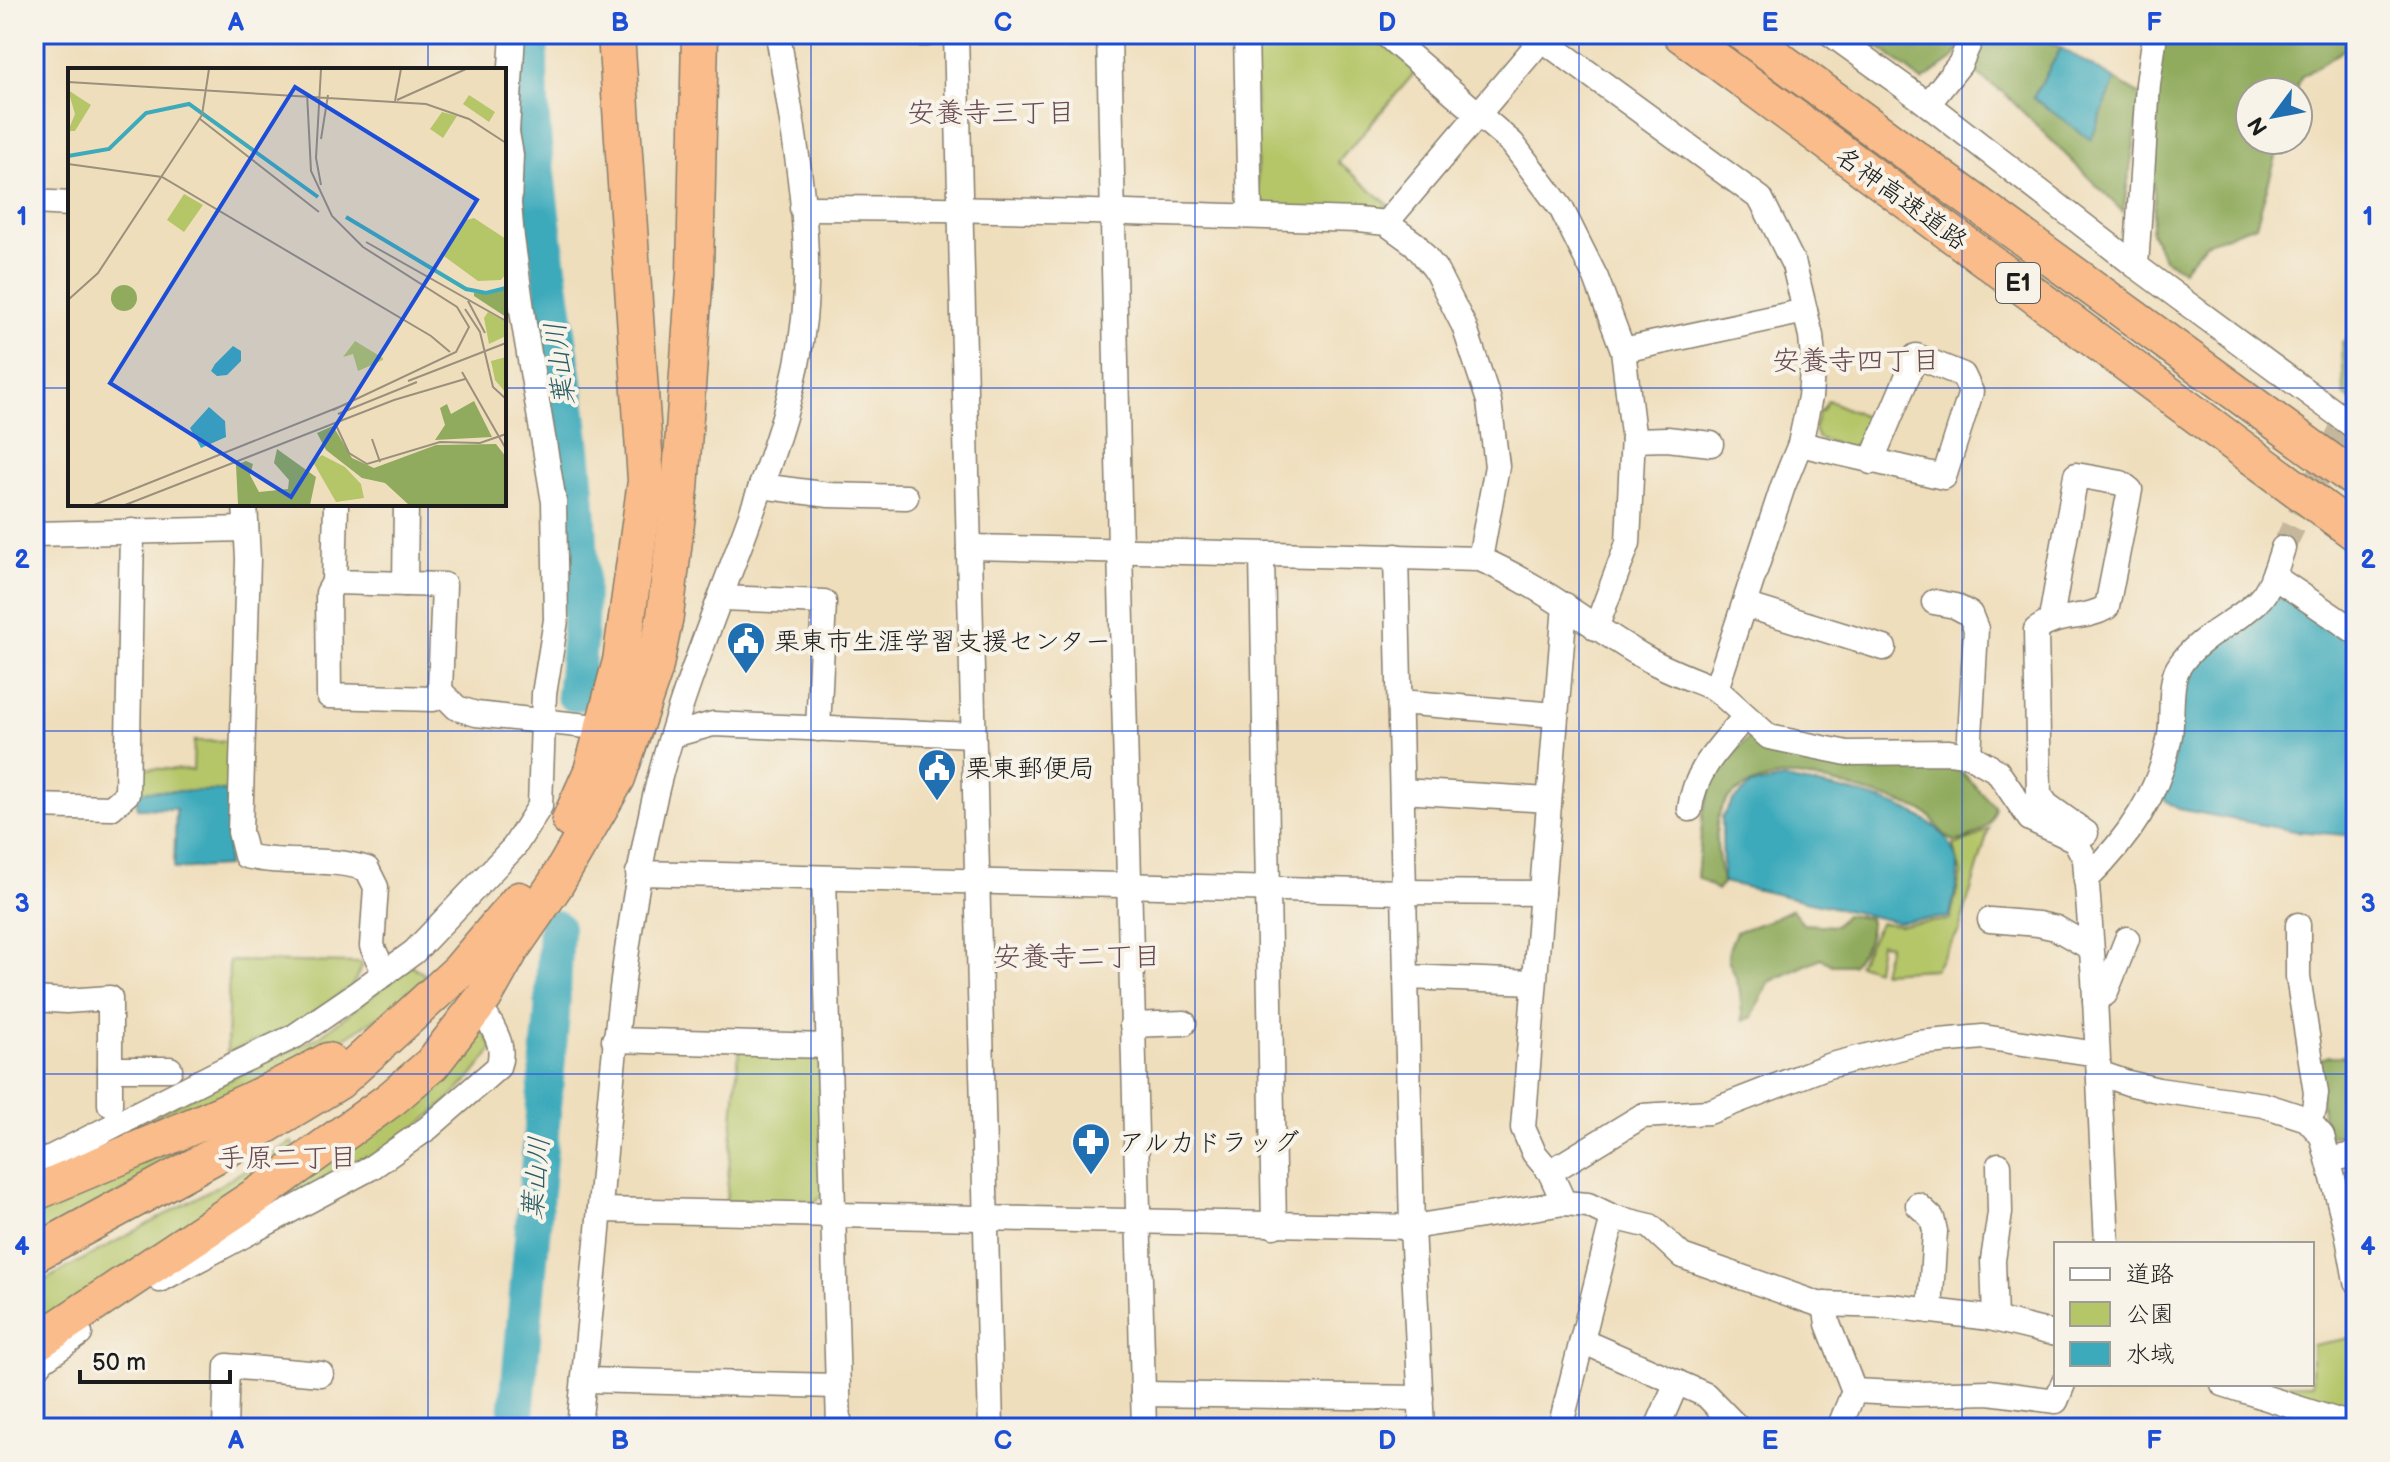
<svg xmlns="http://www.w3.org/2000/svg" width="2390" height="1462" viewBox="0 0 2390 1462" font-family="'Balsamiq Sans','Klee One',sans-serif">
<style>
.green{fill:#b5c669;stroke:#687142;stroke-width:2}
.forest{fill:#90ab5d;stroke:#56643c;stroke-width:2}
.water{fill:#3caabb;stroke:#2c636c;stroke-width:2}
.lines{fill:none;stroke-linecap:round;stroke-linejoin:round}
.river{stroke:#3caabb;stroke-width:36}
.minor-tunnel{stroke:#c5b79c;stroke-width:24;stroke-dasharray:24 12;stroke-linecap:butt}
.minor-casing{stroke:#867d6c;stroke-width:27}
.highway-casing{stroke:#867d6c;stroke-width:39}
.minor{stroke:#fff;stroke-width:24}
.highway{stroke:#f9bc8a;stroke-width:36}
.grid{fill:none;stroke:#1d4ed8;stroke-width:2;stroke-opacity:0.55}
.labels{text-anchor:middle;stroke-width:8;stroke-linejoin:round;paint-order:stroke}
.shield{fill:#f7f3e8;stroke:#5e5c59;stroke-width:2}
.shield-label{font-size:24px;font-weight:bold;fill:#1c1c1c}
.street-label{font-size:26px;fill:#1c1c1c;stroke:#f7f3e8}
.poi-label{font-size:26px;fill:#1c1c1c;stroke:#f7f3e8;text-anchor:start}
.neighbourhood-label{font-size:28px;fill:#694b54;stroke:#f7f3e8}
.water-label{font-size:28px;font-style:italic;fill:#2a5c64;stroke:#f7f3e8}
.inset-river{fill:none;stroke:#3caabb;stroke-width:4}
.inset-road{fill:none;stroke:#9b907c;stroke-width:2}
.view{fill:#1d4ed8;fill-opacity:0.15;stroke:#1d4ed8;stroke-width:4}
.inset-edge{fill:none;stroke:#1c1c1c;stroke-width:4}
.neatline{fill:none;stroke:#1d4ed8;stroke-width:3}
.grid-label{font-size:26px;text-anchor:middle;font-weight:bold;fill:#1d4ed8}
</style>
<rect width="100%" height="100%" fill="#f7f3e8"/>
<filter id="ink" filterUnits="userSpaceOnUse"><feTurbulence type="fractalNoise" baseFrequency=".0125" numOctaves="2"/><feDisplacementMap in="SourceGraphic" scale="16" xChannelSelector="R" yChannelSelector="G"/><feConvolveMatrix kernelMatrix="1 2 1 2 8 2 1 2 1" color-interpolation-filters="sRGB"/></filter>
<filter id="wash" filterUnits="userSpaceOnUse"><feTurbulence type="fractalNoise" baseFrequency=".006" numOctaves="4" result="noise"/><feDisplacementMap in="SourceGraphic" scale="32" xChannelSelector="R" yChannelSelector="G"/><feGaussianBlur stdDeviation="1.8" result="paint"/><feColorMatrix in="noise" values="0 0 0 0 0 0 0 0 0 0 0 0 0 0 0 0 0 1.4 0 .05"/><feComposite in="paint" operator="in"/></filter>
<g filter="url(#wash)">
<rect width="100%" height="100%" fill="#efdebc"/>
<g class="green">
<polygon points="1254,34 1374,34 1417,70 1338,162 1389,205 1374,213 1270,208 1258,197"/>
<polygon points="1828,400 1873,421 1870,427 1875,429 1871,436 1849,448 1818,438 1814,430 1819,410 1822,411"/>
<polygon points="194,741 233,741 231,791 137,791 137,768 193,770"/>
<polygon points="1989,829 1959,931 1935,969 1882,972 1889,945 1880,943 1876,970 1858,964 1880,923 1900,925 1950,920 1961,874 1954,845 1975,838"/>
<polygon points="229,961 360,963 362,966 352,986 293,1026 227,1053"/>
<polygon points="411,965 427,976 390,1009 309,1061 93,1149 163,1111 319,1037"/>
<path d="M475,1026L486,1034L493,1049C431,1138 325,1184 233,1233Z"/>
<polygon points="739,1050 808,1051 819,1062 824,1193 814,1203 726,1201"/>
<polygon points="220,1126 224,1138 34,1239 34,1211"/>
<polygon points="292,1142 298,1153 34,1328 34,1286 218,1186"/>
<polygon points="2351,1338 2351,1346 2356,1345 2350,1411 2341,1415 2263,1391 2265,1384 2312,1384 2312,1345"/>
</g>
<g class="forest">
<polygon points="1849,34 1966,34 1954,58 1922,81 1879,47 1869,49"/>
<polygon points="1986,34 2038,34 2061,48 2033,98 2091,139 2115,80 2142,96 2123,212 2005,94 1971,70"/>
<polygon points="2159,34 2356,34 2356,42 2301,77 2296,92 2250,92 2250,140 2281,140 2256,225 2205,243 2183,270 2164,259 2151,232 2155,203 2149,133"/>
<polygon points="2356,336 2356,404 2344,395 2342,342"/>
<path d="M1753,734L1903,761L1959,769L1995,807C1994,812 1993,819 1989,824C1983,832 1962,844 1952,840C1941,836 1936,820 1927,814C1910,802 1806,774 1787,776C1765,778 1734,786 1723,806C1710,827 1720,861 1722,884L1717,890L1697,877L1703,813L1716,769Z"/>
<path d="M1792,909L1803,924L1835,926L1845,915L1869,918C1874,937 1863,950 1852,965H1832L1821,958L1769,982L1752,1017L1743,1021C1741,1010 1741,998 1739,988C1732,957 1720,967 1736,932L1767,921Z"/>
<polygon points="2329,1056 2345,1056 2356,1063 2356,1104 2351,1115 2355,1126 2345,1135 2327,1135 2323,1128 2318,1060"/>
</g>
<g class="water">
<polygon points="2061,48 2115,80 2091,140 2033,98"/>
<polygon points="2279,596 2303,605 2356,644 2356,836 2295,831 2178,809 2164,799 2176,747 2183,677 2193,659"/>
<path d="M1785,779C1835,789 1953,802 1958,868C1959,883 1952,902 1950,917L1897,922L1723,882L1722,818L1733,801L1751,785Z"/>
<polygon points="137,791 231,791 227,866 174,869 176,809 137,808"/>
</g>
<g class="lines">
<g class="river">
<path d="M531,34C527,105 537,176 546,246C566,395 594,544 574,694"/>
<polyline points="515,1428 552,1013 556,928"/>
</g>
</g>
</g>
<g filter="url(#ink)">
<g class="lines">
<polyline class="minor-tunnel" points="2283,548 2345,421"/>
<g class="minor-casing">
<g id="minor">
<polyline points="912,34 927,34"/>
<polyline points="956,34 991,1428"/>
<polyline points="1109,34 1120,549 1144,1428"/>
<polyline points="1246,34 1250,216"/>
<polyline points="1385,34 1512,143 1561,208 1596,278 1623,350 1633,434 1628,543 1596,628"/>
<polyline points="1831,34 1917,96 2136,266 2356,428"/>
<polyline points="1928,104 1960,64 1973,34"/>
<polyline points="504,140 507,132 513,34"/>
<polyline points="34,202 70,204"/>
<path d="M802,208C987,208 1173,214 1358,220L1386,223L1415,244L1435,269L1464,326L1489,401L1497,466L1480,559"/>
<polyline points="1386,223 1542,39"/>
<polyline points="2136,266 2148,84 2155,34"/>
<polyline points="1623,350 1805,311"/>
<polyline points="1633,440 1667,439 1711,444"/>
<polyline points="1800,444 1944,477 1971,392 1963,375 1916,356 1871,462"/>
<polyline points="761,486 829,495 906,497"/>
<path d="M245,504L248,559L240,832L246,856C286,866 328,856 367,869L376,887L372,946L385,974"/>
<polyline points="336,504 334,582 444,585 440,691 457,708 476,714 587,726 617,734"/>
<polyline points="34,534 246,529"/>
<path d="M969,547L1480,559C1539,584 1589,625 1644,657C1666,670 1692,679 1716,689L1783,486L1800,444L1810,397L1813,358L1811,336L1794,265L1761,199L1535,34"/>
<polyline points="1262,555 1274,1226"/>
<polyline points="1396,556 1412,1227 1422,1428"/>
<polyline points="2273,576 2356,632"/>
<polyline points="334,582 328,593 329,696 433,699 440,691"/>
<polyline points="405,584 406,504"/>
<polyline points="721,598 824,602 818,729"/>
<polyline points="1934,602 1955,606 1970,614 1976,629 1969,755"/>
<polyline points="1745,605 1884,648"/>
<path d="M2051,619L2076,475L2121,483L2130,490L2107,607C2081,622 2062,611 2036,630L2039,794L2047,805L2086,833"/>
<polyline points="1716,689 1769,737 1847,753 1949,752 1969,755 1997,771 2030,819 2075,840 2085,859 2094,978 2107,1244"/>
<polyline points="1400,702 1556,715"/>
<polyline points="673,735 713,724 973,735"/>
<polyline points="1402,791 1549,800"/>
<polyline points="34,806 111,808 127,794 132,531"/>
<path d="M1690,809C1694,771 1721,745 1745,717"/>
<polyline points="638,873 1404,892 1542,893"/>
<polyline points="824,878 839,1428"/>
<path d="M2086,880C2128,839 2160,793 2170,735C2173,717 2169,683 2178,668C2196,638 2231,626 2257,602C2271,589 2277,566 2283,548"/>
<polyline points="1990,920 2038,924 2056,928 2091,948"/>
<polyline points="2298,925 2298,977 2316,1093 2314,1110 2307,1119"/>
<polyline points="1406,977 1534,982"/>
<polyline points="34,999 66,1001 110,998 110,1104"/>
<polyline points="2095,1000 2105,994 2127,939"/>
<polyline points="1132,1025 1184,1023"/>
<polyline points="614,1040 828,1046"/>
<polyline points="110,1069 170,1069"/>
<polyline points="2099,1073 2128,1083 2158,1090 2264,1105 2307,1119 2322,1136 2347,1232 2356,1281"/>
<polyline points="2329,1160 2356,1154"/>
<polyline points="34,1166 223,1070 295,1036 355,995 414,952 514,847 540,806 544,694 556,620 554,502 524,324 512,238 509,204 511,155 507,132"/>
<polyline points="1550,1172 1642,1116 1709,1112 1828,1066 1918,1043 1983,1037 2097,1054"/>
<polyline points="1564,1203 1550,1172 1534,1153 1523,1128 1565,605"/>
<polyline points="1918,1205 1932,1218 1935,1231 1930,1311"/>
<polyline points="600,1210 1412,1227 1564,1203 1588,1205 1613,1217 1650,1226 1682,1256 1818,1304 1891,1306 1990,1318 2056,1334"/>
<path d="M160,1280L372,1167L428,1128L498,1067C505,1049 497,1035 488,1019"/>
<polyline points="1825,1304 1828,1324 1854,1391 1916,1394 1989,1392 2056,1401 2063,1384"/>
<polyline points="1995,1319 1993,1260 2000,1213 1999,1165"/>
<polyline points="1582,1341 1706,1395 1738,1428"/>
<polyline points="34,1371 43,1360 80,1334"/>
<polyline points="584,1380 837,1386"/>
<polyline points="2223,1384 2354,1426"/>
<polyline points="1143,1394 1421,1398"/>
<polyline points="225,1428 227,1366 321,1374"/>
<path d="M579,1428C586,1354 594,1281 600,1207C612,1073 623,941 652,810C674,708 717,610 752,512C775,448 797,386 804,319C813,226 792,125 778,34"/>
<polyline points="1560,1428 1613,1217"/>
<polyline points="1657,1428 1677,1382"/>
<polyline points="1839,1428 1854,1391"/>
</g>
</g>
<g class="highway-casing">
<g id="highway">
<polyline points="1681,34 2356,533"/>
<polyline points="1744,34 2356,480"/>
<polyline points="570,820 592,771 621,661 646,481 616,34"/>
<path d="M34,1193C133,1150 234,1113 328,1061"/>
<polyline points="34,1254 225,1150 339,1081 459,971 519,900"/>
<polyline points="34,1344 262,1192 391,1099 432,1064 484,997 511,949 555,885 617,778 654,670 665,616 680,489 695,272 700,34"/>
</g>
</g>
<use href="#minor" class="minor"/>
<use href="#highway" class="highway"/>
</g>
</g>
<path class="grid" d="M428,34V70M811,34V1428M1195,34V1428M1579,34V1428M1962,34V1428M34,388H70M504,388H2356M428,504V1428M34,731H2356M34,1074H2356"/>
<defs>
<g id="civic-pin" transform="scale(2)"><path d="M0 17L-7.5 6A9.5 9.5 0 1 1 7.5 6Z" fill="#1f6fb2" stroke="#f7f3e8"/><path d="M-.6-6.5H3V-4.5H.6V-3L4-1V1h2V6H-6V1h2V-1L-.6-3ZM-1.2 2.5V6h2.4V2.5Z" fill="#fff"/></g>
<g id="pharmacy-pin" transform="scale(2)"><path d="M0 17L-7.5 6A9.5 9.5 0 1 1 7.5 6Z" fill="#1f6fb2" stroke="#f7f3e8"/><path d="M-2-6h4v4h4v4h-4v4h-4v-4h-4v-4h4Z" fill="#fff"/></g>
</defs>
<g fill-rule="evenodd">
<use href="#civic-pin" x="746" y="641"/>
<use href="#civic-pin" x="937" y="768"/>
<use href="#pharmacy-pin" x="1091" y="1142"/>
</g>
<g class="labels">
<rect class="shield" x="1996" y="263" width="44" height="40" rx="6"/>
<g class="shield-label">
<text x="2018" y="291">E1</text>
</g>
<g class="street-label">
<text transform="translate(1902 198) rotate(36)" y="9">名神高速道路</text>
</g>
<g class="poi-label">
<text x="774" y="650">栗東市生涯学習支援センター</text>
<text x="965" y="777">栗東郵便局</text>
<text x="1119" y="1151">アルカドラッグ</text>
</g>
<g class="neighbourhood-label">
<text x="991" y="122">安養寺三丁目</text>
<text x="1856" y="370">安養寺四丁目</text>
<text x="1077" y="966">安養寺二丁目</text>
<text x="287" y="1167">手原二丁目</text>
</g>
<g class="water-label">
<text transform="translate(559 364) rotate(-97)" y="10">葉山川</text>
<text transform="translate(535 1178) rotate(-85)" y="10">葉山川</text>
</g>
</g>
<g transform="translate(68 68)">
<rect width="438" height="438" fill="#efdebc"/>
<path d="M0,22L23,37L7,63H0L7,46ZM401,27L427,44L421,54L395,36ZM374,44L389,48L375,70L362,61ZM116,126L135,137L116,164L99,152ZM406,150L438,171V206L433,212L410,213L373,186L394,153ZM420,244L438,254V268L421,276L416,250ZM287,273L315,290V292L290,303L285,286L275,289ZM438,289V325L427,312L423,293ZM254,387L277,399L293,416L296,430L268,434L245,394Z" fill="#b5c669"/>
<path d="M43 230a13 13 0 1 1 26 0a13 13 0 1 1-26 0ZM438,222V249L406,228V225ZM406,333L424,369L367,372L377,357L372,340L379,336L383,346ZM265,358L284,390L306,400L368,377L428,376L438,389V437H341L317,415L294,410L258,382L249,365ZM209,381L248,409L242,437H170L168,397L178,393L185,396L182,407L191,424L220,421L221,412L206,395Z" fill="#90ab5d"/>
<path d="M165,278L173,283V293L159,307L149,308L143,303L147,296ZM141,339L157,353L158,369L133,380L122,360Z" fill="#3caabb"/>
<path class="inset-river" d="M0,88L41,81L78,45L121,36L250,129M278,149L398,221L418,225L438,220"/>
<path class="inset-road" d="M253,1L248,90L253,117M0,14L358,36L401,51L438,75M239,25L243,103L264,148L295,179L389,239L401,259L388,284L265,342M329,32L398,1M327,33L333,1M132,51L251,144M253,71L260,27M0,96L94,109L363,268L382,284M298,174L438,253M0,232L30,205L134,47L141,1M400,233L417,265M397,241L412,264L425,319L438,331M394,304L438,381M340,313L438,275M270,346L349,314M267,355L281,385L299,396L372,374L412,375L438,366M304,371L312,394M26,437L271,339M57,437L326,332L397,311"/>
<path class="view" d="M227,19L409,132L223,429L42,315Z"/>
<rect width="438" height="438" class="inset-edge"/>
</g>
<rect width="2390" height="1462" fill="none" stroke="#f7f3e8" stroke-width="88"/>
<rect x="2054" y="1242" width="260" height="144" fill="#f7f3e8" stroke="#9f9d96" stroke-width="2"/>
<rect x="2070" y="1268" width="40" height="12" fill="#ffffff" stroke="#9f9d96" stroke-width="2"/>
<text x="2126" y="1282" font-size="24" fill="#1c1c1c">道路</text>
<rect x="2070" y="1302" width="40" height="24" fill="#b5c669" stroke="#9f9d96" stroke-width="2"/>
<text x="2126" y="1322" font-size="24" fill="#1c1c1c">公園</text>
<rect x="2070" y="1342" width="40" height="24" fill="#3caabb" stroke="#9f9d96" stroke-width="2"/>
<text x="2126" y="1362" font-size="24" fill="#1c1c1c">水域</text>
<g transform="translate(2274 116) rotate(238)"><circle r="38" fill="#f7f3e8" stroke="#9f9d96" stroke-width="2"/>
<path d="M0-6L14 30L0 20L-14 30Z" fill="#1f6fb2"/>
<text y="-12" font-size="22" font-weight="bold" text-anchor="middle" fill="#1c1c1c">N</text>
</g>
<path d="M80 1370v12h150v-12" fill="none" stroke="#1c1c1c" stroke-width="4"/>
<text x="92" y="1370" font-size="24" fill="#1c1c1c" stroke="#f7f3e8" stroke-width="6" paint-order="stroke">50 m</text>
<rect x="44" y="44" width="2302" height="1374" class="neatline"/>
<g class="grid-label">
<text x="236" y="31">A</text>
<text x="620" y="31">B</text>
<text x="1003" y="31">C</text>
<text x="1387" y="31">D</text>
<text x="1770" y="31">E</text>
<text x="2154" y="31">F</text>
<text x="22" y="225">1</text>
<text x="2368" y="225">1</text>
<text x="22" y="568">2</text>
<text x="2368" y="568">2</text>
<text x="22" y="912">3</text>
<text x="2368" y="912">3</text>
<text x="22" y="1255">4</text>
<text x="2368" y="1255">4</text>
<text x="236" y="1449">A</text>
<text x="620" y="1449">B</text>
<text x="1003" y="1449">C</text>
<text x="1387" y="1449">D</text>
<text x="1770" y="1449">E</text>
<text x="2154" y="1449">F</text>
</g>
</svg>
